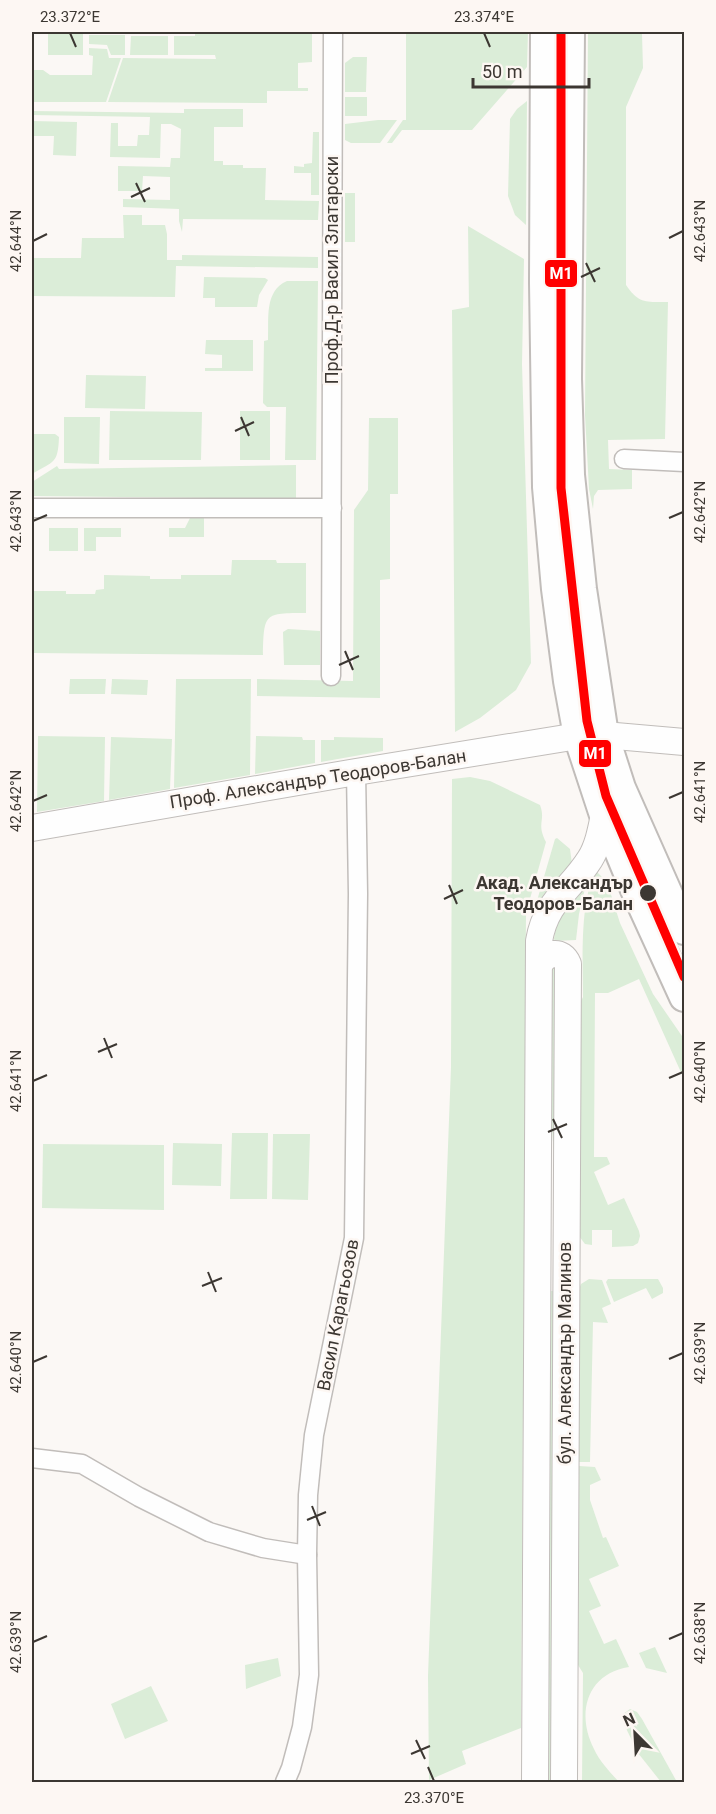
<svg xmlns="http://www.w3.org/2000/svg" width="716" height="1814" viewBox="0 0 716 1814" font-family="Roboto,sans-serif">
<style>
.green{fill:#dbedd8}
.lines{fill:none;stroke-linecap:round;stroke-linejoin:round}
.street-casing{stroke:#c1bdba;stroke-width:21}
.secondary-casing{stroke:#c1bdba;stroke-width:28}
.primary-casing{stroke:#c1bdba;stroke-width:32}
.street{stroke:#fefefe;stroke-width:18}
.secondary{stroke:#fefefe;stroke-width:26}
.primary{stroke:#fefefe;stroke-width:28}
.metro-1-casing{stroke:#fdf7f3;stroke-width:14}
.metro-1{stroke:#f00;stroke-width:9}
.ticks{fill:none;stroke:#3c3732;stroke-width:2}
.stop-dot{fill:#3c3732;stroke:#fdf7f3;stroke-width:2}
.labels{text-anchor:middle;stroke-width:5;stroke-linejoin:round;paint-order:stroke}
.street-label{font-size:18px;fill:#3c3732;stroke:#fdf7f3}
.stop-label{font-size:18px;font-weight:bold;fill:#3c3732;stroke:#fdf7f3;text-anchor:end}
.line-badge{stroke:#fdf7f3;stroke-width:2}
.badge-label{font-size:16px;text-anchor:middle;font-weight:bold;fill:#fff}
.neatline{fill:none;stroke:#3c3732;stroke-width:2}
.ticks-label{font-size:15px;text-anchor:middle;fill:#3c3732}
</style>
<rect width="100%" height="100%" fill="#fbf8f5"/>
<g class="green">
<rect x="48" y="32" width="35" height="23"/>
<polygon points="195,32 312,32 312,62 298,63 298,88 308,88 308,91 267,91 267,103 108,102 123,58 216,59 215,55 174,55 174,36 195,36"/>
<polygon points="406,32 528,32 527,67 472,130 402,130 392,143 387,143 403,120 406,120"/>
<path d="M588,32H683V33L642,34L643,68L626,107V285C639,304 646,302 668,302L665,439L608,440L609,469L632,470V489L598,490L594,496L593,509L589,489L585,415Z"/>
<polygon points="89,35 125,35 125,55 111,55 107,45 89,44"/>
<polygon points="131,36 168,36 168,55 130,55"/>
<polygon points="89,48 107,49 109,58 121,58 106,102 32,102 32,70 43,70 50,75 92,75 93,56 89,55"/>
<polygon points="353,57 367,57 366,92 345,92 345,63"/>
<rect x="345" y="97" width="22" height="19"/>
<polygon points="527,101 526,225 515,215 508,196 510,119 517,109"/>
<polygon points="184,109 243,109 243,127 214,127 214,161 223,161 223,165 243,165 243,168 266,168 265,200 319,201 318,220 183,219 182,232 179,221 179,209 123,207 123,199 170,200 170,177 143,176 142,191 118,191 118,166 170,167 171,158 180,158 181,129 171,124 161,124 160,158 110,157 111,123 118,123 118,146 137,146 138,135 149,135 150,117 32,115 32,111 184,113"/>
<polygon points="378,120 397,120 380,143 351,143 345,140 345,124"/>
<polygon points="32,121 77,122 76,156 53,155 54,136 32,136"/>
<polygon points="313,132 319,132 319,195 311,195 311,173 294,173 294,166 304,167 304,164 312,163"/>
<rect x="345" y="193" width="10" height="49"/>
<polygon points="123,215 142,215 142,225 165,225 167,234 167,260 182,260 182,255 318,257 318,268 176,266 175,297 32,296 32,258 81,258 82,238 124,238"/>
<polygon points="468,226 524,259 522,364 531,663 516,690 480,718 455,732 452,310 469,307"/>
<polygon points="204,277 265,278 268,280 259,295 257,307 215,307 215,298 203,298"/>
<path d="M287,281H318L316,460H285L286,407H267L263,403L264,341L268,340C269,319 264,291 287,281Z"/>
<polygon points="206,340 253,340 253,371 205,371 205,368 222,368 222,355 205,354"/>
<polygon points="86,375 146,376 145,409 85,408"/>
<polygon points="110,411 202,412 201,460 109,460"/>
<rect x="240" y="411" width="30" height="49"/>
<polygon points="64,417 100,417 99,464 64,463"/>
<polygon points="369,418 398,418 398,494 390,494 390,579 380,580 380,698 257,696 257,679 353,681 354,510 368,490"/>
<path d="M32,434H55L59,437C58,464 54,461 32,474Z"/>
<polygon points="296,465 296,499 32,496 32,482 57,466 59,469"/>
<polygon points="190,518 204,518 204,537 169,537 169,528 185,528"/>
<rect x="49" y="528" width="29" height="23"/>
<polygon points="84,528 121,528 121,537 96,537 96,551 84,551"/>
<path d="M232,560H276L277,563H306V560V613C264,613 264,613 263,655L32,653V591H66V594H95L96,590L104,589V575L150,576V579H181V575H231Z"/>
<polygon points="288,629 320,631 320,665 284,665 283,632"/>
<polygon points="70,679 106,679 105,694 69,694"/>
<polygon points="112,679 148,680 147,695 111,694"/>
<polygon points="176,679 251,679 250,775 174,788"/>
<polygon points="38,736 105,737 104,801 37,812"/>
<polygon points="256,736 302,737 303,740 315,740 315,763 255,774"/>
<polygon points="111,737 172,739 170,789 109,800"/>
<polygon points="334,737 383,738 383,751 321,762 321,740 334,740"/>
<path d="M470,777L490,781L540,805C546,821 536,823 546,842L526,913L521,1728L462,1751L466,1764L429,1780L428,1676L451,1067L452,779Z"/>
<polygon points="557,838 570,849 572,864 545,895 534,911 555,839"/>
<path d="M597,872L607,882L620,923L653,994L684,1039V1079L639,979L608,993H595L594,1157H607L610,1164L594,1172L608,1205L624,1198L639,1231L640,1236L638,1243L633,1246L612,1247V1230H592V1245L585,1244L579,1236L580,1003L583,997C583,967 579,894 597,872Z"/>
<path d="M586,884L579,914L576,940L555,941L554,939C557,916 571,902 586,884Z"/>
<polygon points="550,962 557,962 557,1228 553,1228 554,1155 548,1077"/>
<polygon points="232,1133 268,1133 267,1199 230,1199"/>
<polygon points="273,1134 310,1134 308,1200 272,1199"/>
<polygon points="173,1143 222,1144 221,1186 172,1185"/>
<polygon points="43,1144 164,1145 164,1210 42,1208"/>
<polygon points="589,1279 602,1280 611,1304 602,1308 608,1323 593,1322 590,1462 578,1462 579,1289 581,1284"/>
<polygon points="608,1279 658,1279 663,1288 663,1293 652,1299 646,1288 614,1302 606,1282"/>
<polygon points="547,1291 556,1291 554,1782 544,1782"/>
<path d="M579,1466L595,1467L601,1480L590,1485V1500L603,1538L606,1537L619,1566L589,1579L601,1606L589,1611L604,1644L616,1639L629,1667C586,1674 576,1714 594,1749C600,1762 610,1772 619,1782H582L583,1673L578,1665Z"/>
<polygon points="655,1647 667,1673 646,1668 639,1653"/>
<polygon points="278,1658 281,1676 246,1689 245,1665"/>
<polygon points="151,1686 168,1721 125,1739 111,1704"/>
<polygon points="630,1709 637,1712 642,1719 677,1782 661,1782 638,1753 622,1720 622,1715"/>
</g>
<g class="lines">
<g class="street-casing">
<g id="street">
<polyline points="624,459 684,462"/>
<polyline points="32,508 332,508"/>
<polyline points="331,676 333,32"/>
<polyline points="32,1458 82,1464 139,1497 209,1532 263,1548 307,1555"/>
<polyline points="285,1782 291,1768 302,1727 309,1675 307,1555 308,1495 314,1435 354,1238 358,894 356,772"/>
</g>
</g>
<g class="secondary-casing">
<g id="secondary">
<polyline points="32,828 356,772 578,736 604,735 684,742"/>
<path d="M539,965C546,952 562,949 568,964L564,1782"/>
<path d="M535,1782L539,941C546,900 570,891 590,859C598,846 601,830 604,815"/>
</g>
</g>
<g class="primary-casing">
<g id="primary">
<polyline points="545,32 544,283 547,487 556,589 568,681 578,736 604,815 636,892 684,997"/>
<polyline points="570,32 567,379 570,475 582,589 604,735 621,788 684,930"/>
</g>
</g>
<use href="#street" class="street"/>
<use href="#secondary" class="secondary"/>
<use href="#primary" class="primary"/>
<g class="metro-1-casing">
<polyline id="metro-1" points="561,32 561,488 587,721 606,796 684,977"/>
</g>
<use href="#metro-1" class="metro-1"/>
</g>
<path class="ticks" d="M70,33L76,47M484,33L490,47M136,183L145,202M131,197L150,188M669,238L683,231M33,241L47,234M586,263L595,282M581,277L600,268M241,417L249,436M235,431L254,422M669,518L683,512M33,521L47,515M345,651L353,670M339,665L359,656M669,798L683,792M33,801L47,795M449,885L457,904M444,899L463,890M104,1038L112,1058M98,1052L117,1044M669,1078L683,1072M33,1081L47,1075M553,1119L562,1138M548,1132L567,1124M208,1272L216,1292M202,1286L222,1278M669,1359L683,1353M33,1362L47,1356M312,1506L320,1526M307,1520L326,1512M669,1639L683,1633M33,1642L47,1636M416,1740L425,1759M411,1754L430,1746M428,1767L434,1781"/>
<circle class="stop-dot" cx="648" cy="893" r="9"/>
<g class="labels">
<g class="street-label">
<text transform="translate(332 270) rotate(-90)" y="6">Проф.Д-р Васил Златарски</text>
<text transform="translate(318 779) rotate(-9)" y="6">Проф. Александър Теодоров-Балан</text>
<text transform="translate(338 1315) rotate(-79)" y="6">Васил Карагьозов</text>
<text transform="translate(565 1353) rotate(-90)" y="6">бул. Александър Малинов</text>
</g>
<g class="stop-label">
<text x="633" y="889">Акад. Александър<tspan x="633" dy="21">Теодоров-Балан</tspan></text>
</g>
</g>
<g class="line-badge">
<rect x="544" y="259" width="34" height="29" rx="6" fill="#f00"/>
<rect x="578" y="739" width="34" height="29" rx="6" fill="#f00"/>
</g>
<g class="badge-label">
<text x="561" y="279">M1</text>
<text x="595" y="759">M1</text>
</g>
<rect width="716" height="1814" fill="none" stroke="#fdf7f3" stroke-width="66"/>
<g transform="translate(635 1733) rotate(336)" stroke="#fdf7f3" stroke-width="4.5" paint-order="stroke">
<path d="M0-4.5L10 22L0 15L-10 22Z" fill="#3c3732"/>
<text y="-9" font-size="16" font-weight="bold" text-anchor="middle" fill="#3c3732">N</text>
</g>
<path d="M473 78v9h116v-9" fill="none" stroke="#3c3732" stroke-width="3"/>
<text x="482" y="78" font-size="18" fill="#3c3732" stroke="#fdf7f3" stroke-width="4.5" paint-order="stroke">50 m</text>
<rect x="33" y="33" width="650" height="1748" class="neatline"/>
<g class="ticks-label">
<text x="70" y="22">23.372°E</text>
<text x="484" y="22">23.374°E</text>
<text transform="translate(700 231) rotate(-90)" y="5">42.643°N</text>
<text transform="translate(16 241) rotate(-90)" y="5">42.644°N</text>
<text transform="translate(700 512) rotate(-90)" y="5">42.642°N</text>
<text transform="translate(16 521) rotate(-90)" y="5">42.643°N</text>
<text transform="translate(700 792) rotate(-90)" y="5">42.641°N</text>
<text transform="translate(16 801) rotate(-90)" y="5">42.642°N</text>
<text transform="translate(700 1072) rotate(-90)" y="5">42.640°N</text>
<text transform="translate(16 1081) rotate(-90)" y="5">42.641°N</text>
<text transform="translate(700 1353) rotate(-90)" y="5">42.639°N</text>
<text transform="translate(16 1362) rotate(-90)" y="5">42.640°N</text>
<text transform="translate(700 1633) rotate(-90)" y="5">42.638°N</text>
<text transform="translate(16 1642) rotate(-90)" y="5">42.639°N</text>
<text x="434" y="1803">23.370°E</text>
</g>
</svg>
